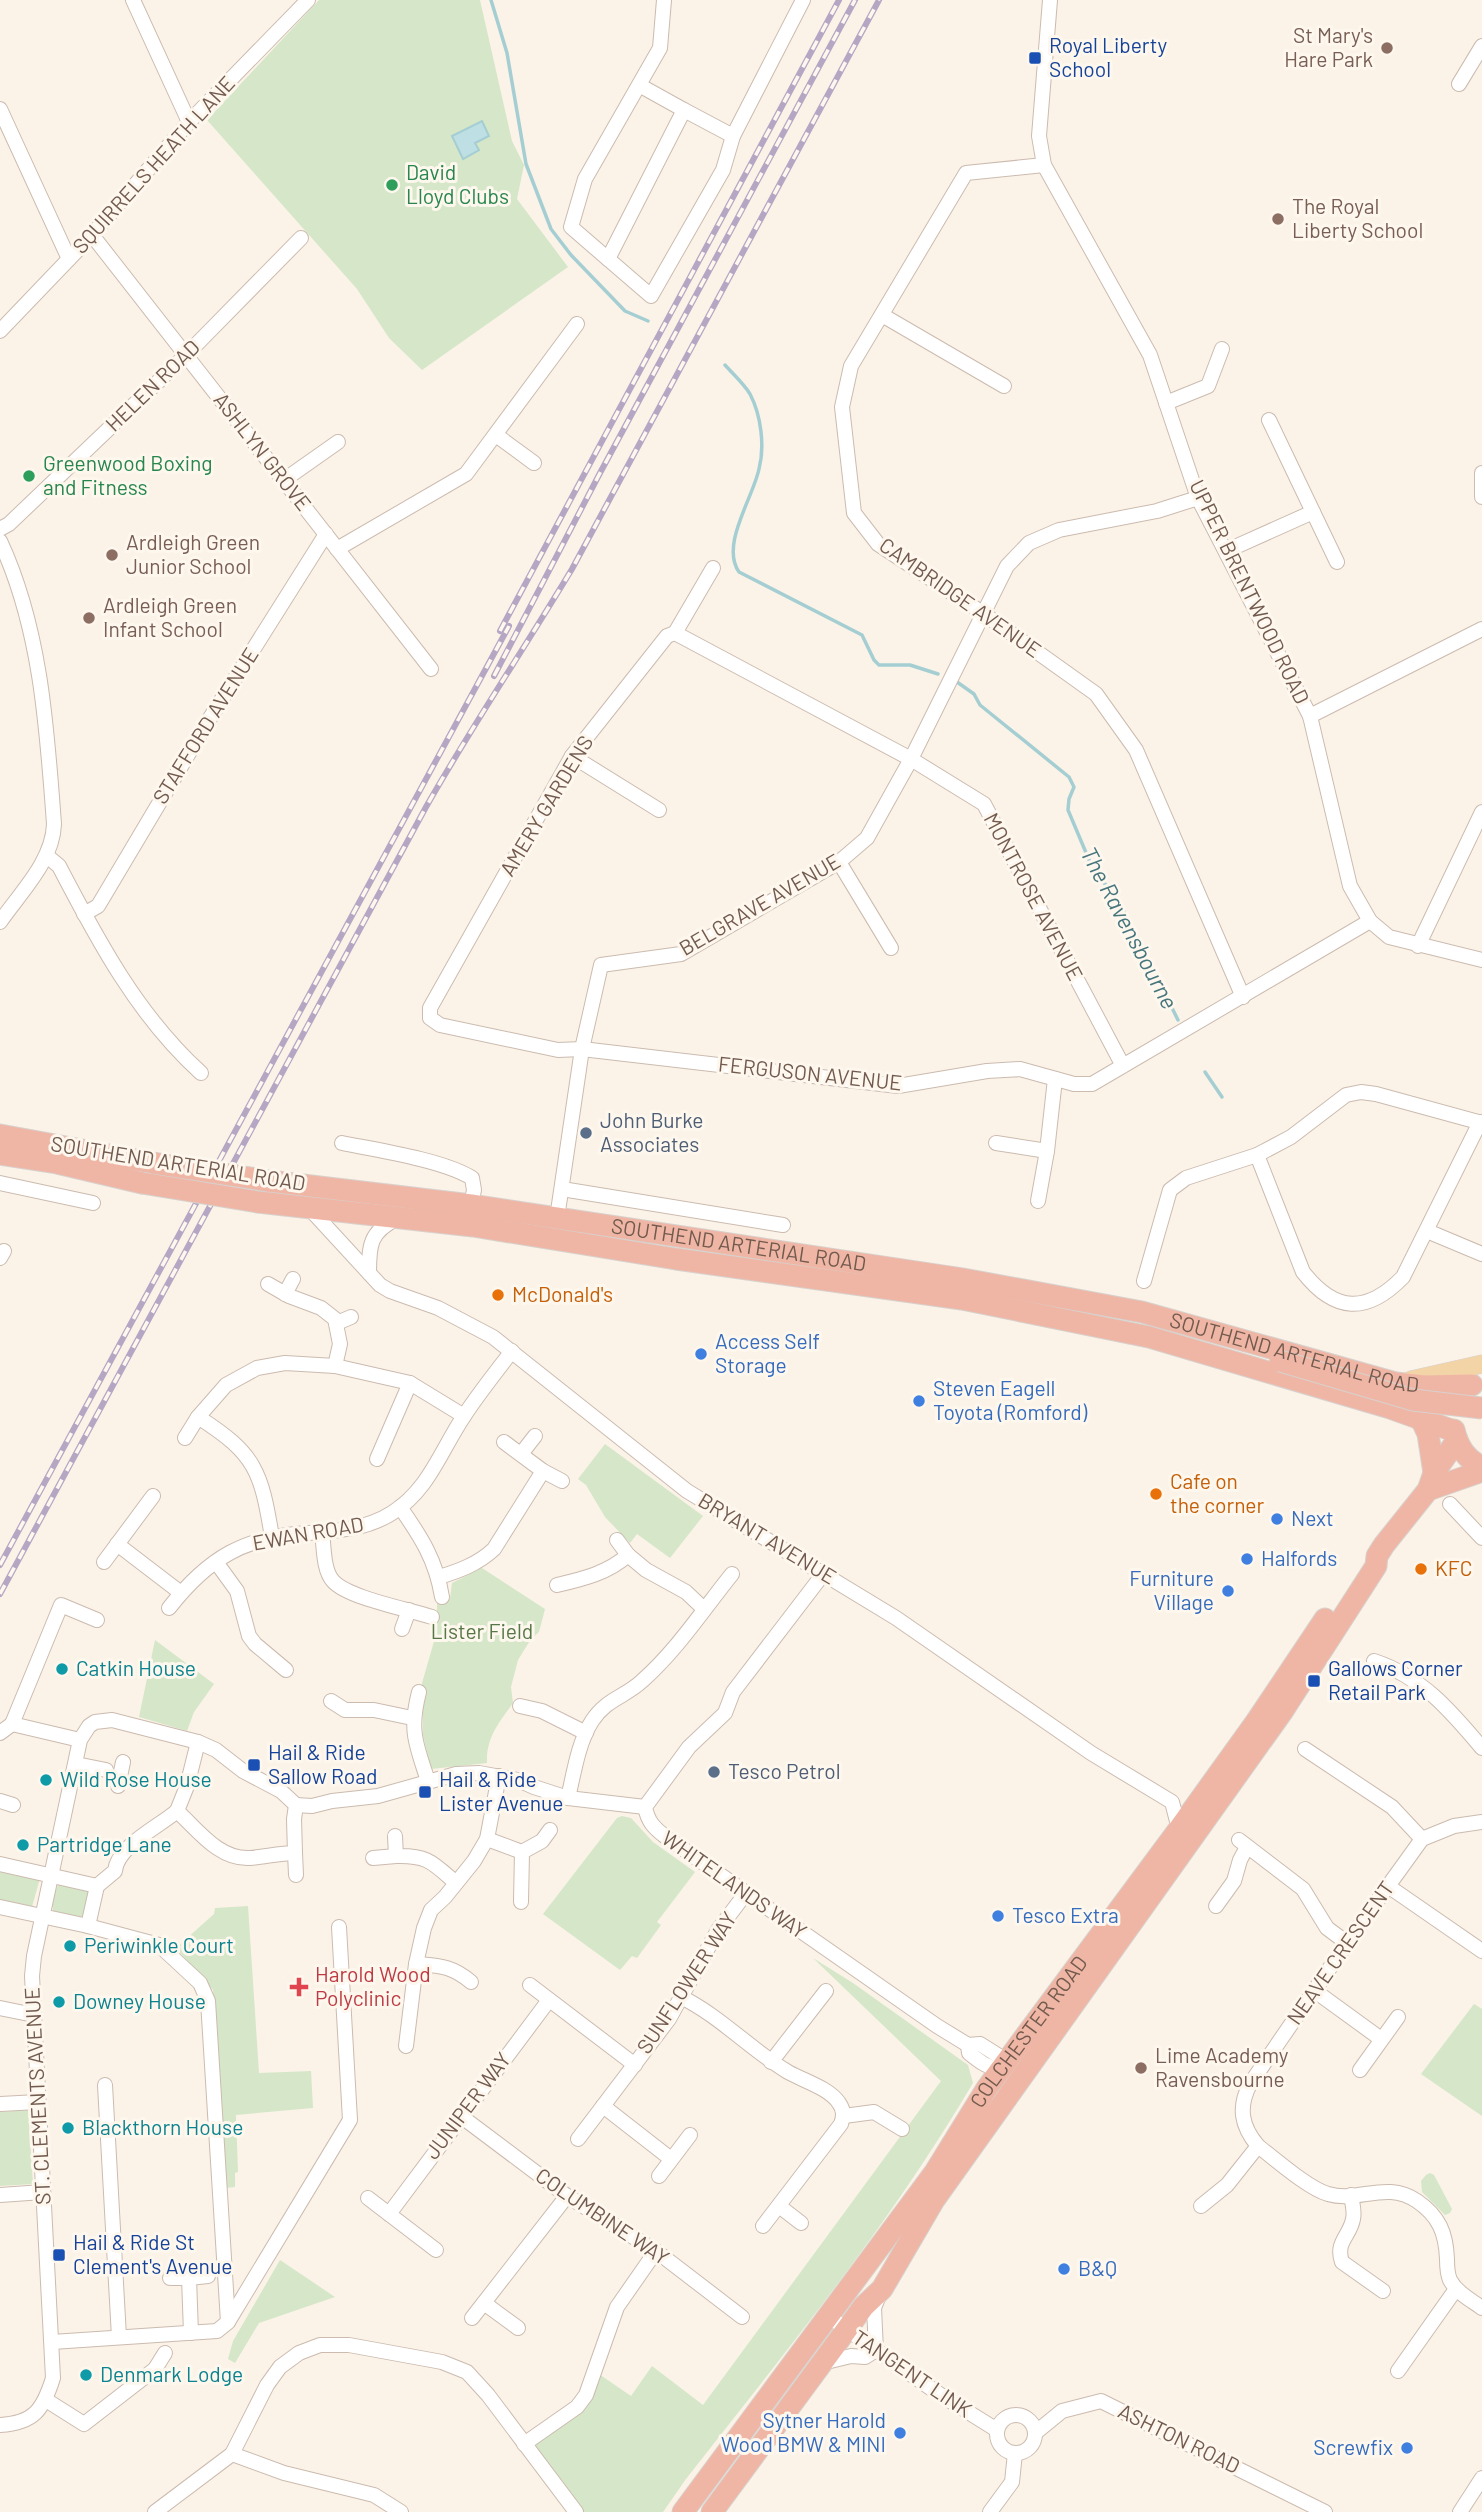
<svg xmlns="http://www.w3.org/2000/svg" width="1482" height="2512" viewBox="0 0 1482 2512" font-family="Barlow,sans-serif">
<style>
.green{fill:#d5e7c8}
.water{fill:#bedfe3;stroke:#a5ced3;stroke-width:2}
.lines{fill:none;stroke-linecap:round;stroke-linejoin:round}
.stream{stroke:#a5ced3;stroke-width:3.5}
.minor-casing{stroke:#ccbbaf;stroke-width:16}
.major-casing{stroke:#d8d1cd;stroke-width:19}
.highway-casing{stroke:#d8d1cd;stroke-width:23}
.minor{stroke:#fff;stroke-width:14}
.major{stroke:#f3d4a7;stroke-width:18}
.highway{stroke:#efb6a5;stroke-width:21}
.rail-casing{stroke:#b5a7c4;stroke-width:6}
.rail{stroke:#fdf7ee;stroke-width:3.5;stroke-dasharray:10;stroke-linecap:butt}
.highway-bridge-casing{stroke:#d8d1cd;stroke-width:23;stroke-linecap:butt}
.highway-bridge{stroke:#efb6a5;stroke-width:21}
.education-dot{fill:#8d6e63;stroke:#fdf7ee;stroke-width:2.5}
.transit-dot{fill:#1a4fb4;stroke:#fdf7ee;stroke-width:2.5}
.leisure-dot{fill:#2e9e5b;stroke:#fdf7ee;stroke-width:2.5}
.service-dot{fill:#5c6f8a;stroke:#fdf7ee;stroke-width:2.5}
.food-dot{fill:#e8710a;stroke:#fdf7ee;stroke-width:2.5}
.shop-dot{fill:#3f7fe0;stroke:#fdf7ee;stroke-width:2.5}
.culture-dot{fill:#0f9aa8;stroke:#fdf7ee;stroke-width:2.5}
.health-dot{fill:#e0444e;stroke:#fdf7ee;stroke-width:2.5}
.labels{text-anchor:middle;stroke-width:6;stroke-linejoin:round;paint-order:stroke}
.education-label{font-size:21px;fill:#785e54;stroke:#fdf7ee;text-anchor:start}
.transit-label{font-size:21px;fill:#164399;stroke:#fdf7ee;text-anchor:start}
.street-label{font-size:21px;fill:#725a4e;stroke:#fdf7ee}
.leisure-label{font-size:21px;fill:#27864d;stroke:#fdf7ee;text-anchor:start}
.service-label{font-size:21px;fill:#4e5e75;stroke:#fdf7ee;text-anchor:start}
.food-label{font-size:21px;fill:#c56008;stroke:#fdf7ee;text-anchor:start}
.shop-label{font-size:21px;fill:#366cbe;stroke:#fdf7ee;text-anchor:start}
.park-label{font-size:21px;fill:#577747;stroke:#fdf7ee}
.culture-label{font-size:21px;fill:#0d838f;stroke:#fdf7ee;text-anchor:start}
.health-label{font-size:21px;fill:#be3a42;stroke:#fdf7ee;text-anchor:start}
.water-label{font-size:23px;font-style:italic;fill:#47767d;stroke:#fdf7ee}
</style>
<rect width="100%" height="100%" fill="#fbf3e8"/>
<g class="green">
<polygon points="319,0 480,0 512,141 524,165 517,199 568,267 422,370 389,338 357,289 207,120"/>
<polygon points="605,1444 703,1516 670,1558 637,1534 630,1543 605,1517 586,1485 578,1479"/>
<path d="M482,1568L545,1609L539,1632L531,1639L518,1660L511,1687L513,1703C499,1723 486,1737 487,1763L431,1769L423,1735V1706L420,1690L437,1631V1601L450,1599L452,1583Z"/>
<polygon points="155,1640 214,1684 194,1712 187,1731 139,1717"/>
<polygon points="622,1816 631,1818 653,1842 695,1872 657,1922 661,1925 637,1958 632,1956 620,1970 543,1914 617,1818"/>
<polygon points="0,1871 40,1878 32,1907 0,1900"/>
<polygon points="58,1885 74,1886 88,1892 87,1905 82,1917 53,1911 53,1897"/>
<polygon points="248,1906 259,2073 311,2071 313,2108 236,2115 238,2172 235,2173 235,2187 225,2188 213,1990 176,1948 214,1914 215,1908"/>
<path d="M813,1958L853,1983L968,2065L973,2083C890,2224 787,2350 686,2479L663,2512H575L524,2444L556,2423L596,2372L631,2396L652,2366L703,2405L941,2081Z"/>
<polygon points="1474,2004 1482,2009 1482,2116 1421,2074"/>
<polygon points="28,2110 33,2184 0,2186 0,2112"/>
<polygon points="1430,2173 1434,2175 1452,2209 1450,2213 1445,2215 1422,2192 1421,2181 1426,2175"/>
<polygon points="280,2260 335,2297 259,2323 235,2363 228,2359 233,2341"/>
</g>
<polygon class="water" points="482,121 489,136 475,143 479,150 463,159 452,136"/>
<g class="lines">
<g class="stream">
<polyline points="491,0 507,53 526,164 551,229 571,255 625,311 648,321"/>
<path d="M725,365C733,374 744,384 750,394C761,415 765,446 759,469C753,498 720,545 739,572L862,635L874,660L879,665H910L938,674"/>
<polyline points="957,682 974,694 980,705 1069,777 1074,787 1069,799 1068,810 1095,874 1110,889 1122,907 1178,1020"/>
<polyline points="1205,1072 1222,1097"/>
</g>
<g class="minor-casing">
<g id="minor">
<polyline points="133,0 189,122"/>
<polyline points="1050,0 1039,136 1044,165 1150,355 1198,498 1310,716 1350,886 1370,921 1389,937 1482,960"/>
<polyline points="1459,84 1482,46"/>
<polyline points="639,85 684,110 608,259 571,227 585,179 660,48 664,0"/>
<polyline points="0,109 69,259"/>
<polyline points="684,110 733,136 803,0"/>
<polyline points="1044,165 966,173 851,366 842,407 854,513 878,544 984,614 1096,694 1136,750 1243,997"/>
<polyline points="92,235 431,669"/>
<polyline points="608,259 651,296 723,170 733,136"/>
<polyline points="882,315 1004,386"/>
<polyline points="0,331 92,235 189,122 308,0"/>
<polyline points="1166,403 1208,386 1222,349"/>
<polyline points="496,435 534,463"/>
<polyline points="1482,473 1482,497"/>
<polyline points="284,480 338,442"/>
<polyline points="1313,512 1337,562"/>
<polyline points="0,529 9,524 186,355 301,238"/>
<path d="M0,541C41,629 47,729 54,824C53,861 20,893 0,922"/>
<polyline points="337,549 466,474 577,324"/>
<polyline points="1226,551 1313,512 1269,420"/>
<polyline points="675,633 713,568"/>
<polyline points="1310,716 1482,629"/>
<polyline points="572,756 659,810"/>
<path d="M47,856L59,866C98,941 138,1016 201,1073"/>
<polyline points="839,862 891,948"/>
<polyline points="84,914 98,906 205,726 326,534"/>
<polyline points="1418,946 1482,812"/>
<polyline points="1123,1066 984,804 911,759 675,633 667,636 572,756 430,1008 430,1018 440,1025 558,1050 582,1049 898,1086 987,1071 1020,1069 1074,1084 1092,1084 1370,921"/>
<path d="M342,1143C377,1150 443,1160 472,1178L474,1190L471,1205"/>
<polyline points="996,1143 1047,1151 1055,1079"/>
<path d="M1257,1155L1303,1272C1335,1313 1367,1314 1403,1277L1480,1122"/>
<polyline points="0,1183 93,1203"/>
<polyline points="562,1189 783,1225"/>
<polyline points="1038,1201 1047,1151"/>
<polyline points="310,1209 380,1285 390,1291 438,1308 493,1337 687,1491 896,1618 1091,1753 1172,1802 1179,1829"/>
<polyline points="557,1218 582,1049 601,965 681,954 839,862 867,838 911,759 1007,566 1029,543 1059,530 1157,511 1198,498"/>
<polyline points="1427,1231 1482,1254"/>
<polyline points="0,1258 4,1251"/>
<path d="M369,1273C369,1245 370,1232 396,1219"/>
<polyline points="1144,1281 1170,1190 1186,1178 1257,1155 1291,1137 1346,1095 1361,1092 1376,1094 1482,1123"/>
<polyline points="268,1284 289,1296 321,1308 335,1319 340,1344 335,1366"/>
<polyline points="285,1294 293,1279"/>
<polyline points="337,1323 351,1317"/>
<path d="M198,1417C256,1454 261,1471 272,1537"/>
<polyline points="185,1438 198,1417 226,1385 257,1368 285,1363 335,1366 410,1383 464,1416"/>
<polyline points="504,1442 543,1471 562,1481"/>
<polyline points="521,1454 535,1436"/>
<polyline points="377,1459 410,1383"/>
<polyline points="1450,1504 1482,1538"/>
<path d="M400,1507C421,1537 436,1560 442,1597"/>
<path d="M322,1532C324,1546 323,1570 333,1581C348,1598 408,1609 432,1617"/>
<polyline points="617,1540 628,1555 646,1570 686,1592 704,1609"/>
<polyline points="117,1544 181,1593"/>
<polyline points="104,1562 153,1496"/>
<polyline points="216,1562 237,1591 249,1636 255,1644 286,1670"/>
<path d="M824,1573L733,1692L725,1713L689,1747L645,1807C648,1822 654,1828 666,1837L937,2026L968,2045L980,2044L999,2056L1002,2071"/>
<path d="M439,1577C459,1571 478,1564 494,1549L543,1471"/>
<path d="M557,1585C583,1579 608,1573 628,1555"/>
<path d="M169,1608C208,1558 245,1536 309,1533C338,1531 367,1529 392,1513C429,1490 441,1450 464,1416C479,1393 496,1372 512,1351"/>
<polyline points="402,1629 409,1610"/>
<path d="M1374,1661C1422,1677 1450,1710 1482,1748"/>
<path d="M419,1692C409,1731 416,1744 428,1781"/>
<polyline points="331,1701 345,1710 374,1710 412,1718"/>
<polyline points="520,1706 542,1711 586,1733"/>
<polyline points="0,1733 12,1724"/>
<polyline points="80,1740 12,1724 61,1605 97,1620"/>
<path d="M198,1742L187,1786L177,1811C198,1830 219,1860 250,1858C265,1857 279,1853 295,1853L294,1819L296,1805"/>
<polyline points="1305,1749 1392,1807 1422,1839"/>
<polyline points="76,1764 106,1770"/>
<polyline points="118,1786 123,1762"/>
<path d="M568,1798C574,1773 578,1743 592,1721C606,1699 625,1697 642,1681C677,1650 703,1610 732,1574"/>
<polyline points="0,1801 13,1805"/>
<polyline points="296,1805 312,1806 332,1801 378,1796 456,1774 479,1773 518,1780 534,1787 568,1798 645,1807"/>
<path d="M1482,1822L1454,1826L1422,1839L1347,1943L1250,2084C1238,2107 1241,2126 1258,2146C1275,2159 1309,2189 1328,2194C1359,2203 1386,2180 1417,2201C1439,2216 1446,2233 1447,2259C1447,2266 1447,2273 1450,2280C1457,2293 1471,2300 1482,2308"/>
<path d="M395,1836L396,1856C428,1855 433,1863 456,1883"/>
<polyline points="487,1839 522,1852"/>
<polyline points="1239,1840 1303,1889 1327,1928 1347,1943"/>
<polyline points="295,1853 296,1875"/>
<polyline points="373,1858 396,1856"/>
<polyline points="0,1864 97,1886 88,1926"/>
<path d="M97,1886L115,1871C117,1846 160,1826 177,1811"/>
<polyline points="1388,1886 1482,1951"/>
<polyline points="521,1902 522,1852 542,1841 550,1830"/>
<polyline points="1216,1906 1234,1881 1240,1860 1247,1847"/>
<polyline points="0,1907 88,1926 159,1945 200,1983 208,2001 228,2322"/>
<path d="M416,1964C441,1966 452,1966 471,1982"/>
<polyline points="530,1985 635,2065"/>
<polyline points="1315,1991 1381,2039"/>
<path d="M681,1997C720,2016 751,2050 788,2072C804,2081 829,2088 839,2103C844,2110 844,2116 841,2124L763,2226"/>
<polyline points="0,2008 34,2015"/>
<path d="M968,2045L969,2053C979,2061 987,2068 1001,2069"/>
<polyline points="406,2046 416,1964 424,1928 431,1910 445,1897 474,1861 487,1839 499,1776"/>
<polyline points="771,2062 826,1991"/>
<polyline points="1360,2070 1398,2017"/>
<polyline points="105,2085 119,2337"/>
<polyline points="0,2104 38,2102"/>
<polyline points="603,2106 671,2159"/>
<polyline points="844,2116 874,2112 902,2129"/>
<polyline points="462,2117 567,2196 656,2251 742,2317"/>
<polyline points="578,2139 669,2019 718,1930 746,1893"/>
<polyline points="659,2176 690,2135"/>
<polyline points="0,2195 43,2192"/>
<path d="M1351,2195C1352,2203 1355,2211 1353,2219C1350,2236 1335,2242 1342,2262L1383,2291"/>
<polyline points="368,2198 436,2250"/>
<polyline points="779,2206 801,2223"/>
<polyline points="1201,2206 1227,2185 1258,2146"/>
<polyline points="389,2214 549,2000"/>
<polyline points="170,2278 189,2278"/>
<polyline points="484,2303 518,2328"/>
<polyline points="828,2316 936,2392 997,2430"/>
<polyline points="472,2318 567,2196"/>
<polyline points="191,2333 189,2278 208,2276"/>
<polyline points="52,2342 217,2331 228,2322 350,2120 339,1927"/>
<polyline points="876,2350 874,2308 880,2293"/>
<polyline points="822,2363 851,2356 865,2357 876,2350"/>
<polyline points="1398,2371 1456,2289"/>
<polyline points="46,2400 84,2424 155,2369 165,2353"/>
<circle cx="1016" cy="2434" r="19"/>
<path d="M0,2425C34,2423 43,2410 53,2378L32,1976L34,1956L80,1740L89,1726L95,1722L112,1720L198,1742L216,1750L243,1771L281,1791L296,1805"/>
<polyline points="1035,2433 1062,2411 1101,2401 1325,2512"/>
<polyline points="524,2444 577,2407 586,2395 617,2307 656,2251"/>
<polyline points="232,2454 284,2473 374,2495 401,2512"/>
<polyline points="155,2512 232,2454 267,2385 280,2367 299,2353 320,2345 349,2345 442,2362 467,2372 488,2395 576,2512"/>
<polyline points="990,2512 1012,2482 1015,2453"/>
<polyline points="1460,2512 1482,2478"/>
</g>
</g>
<g class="major-casing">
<polyline id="major" points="1411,1380 1482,1364"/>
</g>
<g class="highway-casing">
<g id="highway">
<polyline points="0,1135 153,1163"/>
<polyline points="0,1154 57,1163 142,1183"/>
<path id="s1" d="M269,1181L471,1205L963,1279L1142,1312L1396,1383L1424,1386L1472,1385"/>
<polyline points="258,1202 473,1226 676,1259 962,1299 1149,1337 1390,1408 1454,1431"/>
<polyline points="1422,1421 1428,1434 1434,1473"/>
<path d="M1454,1430C1458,1447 1466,1459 1482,1467"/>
<polyline points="1428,1490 1482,1471"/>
<path id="s2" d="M683,2512L935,2172L987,2088L1179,1829L1256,1722L1325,1619"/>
<polyline points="712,2512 864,2306 882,2289 934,2200 1282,1712 1376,1566 1377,1556 1384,1545 1428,1490 1434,1473 1457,1440"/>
</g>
</g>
<use href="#minor" class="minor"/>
<use href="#major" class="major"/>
<use href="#highway" class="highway"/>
<g class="rail-casing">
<g id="rail">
<polyline points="500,631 839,0"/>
<polyline points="494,676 600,473 855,0"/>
<polyline points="0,1565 509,626"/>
<path d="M0,1594L426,807C472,726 524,649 572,569L879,0"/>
</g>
</g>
<use href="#rail" class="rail"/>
<g class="highway-bridge-casing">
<g id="highway-bridge">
<polyline points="153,1163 269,1181"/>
<polyline points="142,1183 258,1202"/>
<polyline points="1280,1361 1413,1400 1482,1408"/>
</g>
</g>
<use href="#highway-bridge" class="highway-bridge"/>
</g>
<g class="education-dot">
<circle cx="1387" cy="48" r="7"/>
<circle cx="1278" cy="219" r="7"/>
<circle cx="112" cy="555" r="7"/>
<circle cx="89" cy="618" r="7"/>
<circle cx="1141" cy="2068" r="7"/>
</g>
<g class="transit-dot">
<rect x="1028" y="51" width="14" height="14" rx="3.5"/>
<rect x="1307" y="1674" width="14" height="14" rx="3.5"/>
<rect x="247" y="1758" width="14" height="14" rx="3.5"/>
<rect x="418" y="1785" width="14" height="14" rx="3.5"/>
<rect x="52" y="2248" width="14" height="14" rx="3.5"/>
</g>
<g class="leisure-dot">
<circle cx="392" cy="185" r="7"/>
<circle cx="29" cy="476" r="7"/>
</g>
<g class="service-dot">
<circle cx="586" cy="1133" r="7"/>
<circle cx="714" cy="1772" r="7"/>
</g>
<g class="food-dot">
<circle cx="498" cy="1295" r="7"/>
<circle cx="1156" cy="1494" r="7"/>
<circle cx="1421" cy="1569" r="7"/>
</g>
<g class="shop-dot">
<circle cx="701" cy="1354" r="7"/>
<circle cx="919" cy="1401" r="7"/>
<circle cx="1277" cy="1519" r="7"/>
<circle cx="1247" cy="1559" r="7"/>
<circle cx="1228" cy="1591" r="7"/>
<circle cx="998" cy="1916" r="7"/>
<circle cx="1064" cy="2269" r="7"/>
<circle cx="900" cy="2433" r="7"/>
<circle cx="1407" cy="2448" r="7"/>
</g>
<g class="culture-dot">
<circle cx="62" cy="1669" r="7"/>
<circle cx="46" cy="1780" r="7"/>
<circle cx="23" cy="1845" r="7"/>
<circle cx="70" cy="1946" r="7"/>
<circle cx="59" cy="2002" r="7"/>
<circle cx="68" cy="2128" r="7"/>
<circle cx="86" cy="2375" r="7"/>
</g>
<path class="health-dot" d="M295.5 1976.5h7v7h7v7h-7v7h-7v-7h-7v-7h7z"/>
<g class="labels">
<g class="education-label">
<text x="1373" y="43" text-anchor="end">St Mary's<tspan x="1373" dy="24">Hare Park</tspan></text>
<text x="1292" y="214">The Royal<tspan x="1292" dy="24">Liberty School</tspan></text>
<text x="126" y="550">Ardleigh Green<tspan x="126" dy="24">Junior School</tspan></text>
<text x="103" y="613">Ardleigh Green<tspan x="103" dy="24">Infant School</tspan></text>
<text x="1155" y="2063">Lime Academy<tspan x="1155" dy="24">Ravensbourne</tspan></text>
</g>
<g class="transit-label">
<text x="1049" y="53">Royal Liberty<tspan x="1049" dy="24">School</tspan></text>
<text x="1328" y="1676">Gallows Corner<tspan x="1328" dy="24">Retail Park</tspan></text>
<text x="268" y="1760">Hail &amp; Ride<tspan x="268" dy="24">Sallow Road</tspan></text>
<text x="439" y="1787">Hail &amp; Ride<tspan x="439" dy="24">Lister Avenue</tspan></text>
<text x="73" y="2250">Hail &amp; Ride St<tspan x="73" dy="24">Clement's Avenue</tspan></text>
</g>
<g class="street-label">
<text transform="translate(154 165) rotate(-48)" y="7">SQUIRRELS HEATH LANE</text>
<text transform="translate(153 386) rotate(-44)" y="7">HELEN ROAD</text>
<text transform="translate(262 452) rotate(52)" y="7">ASHLYN GROVE</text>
<text transform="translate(1249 592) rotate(64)" y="7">UPPER BRENTWOOD ROAD</text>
<text transform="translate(960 598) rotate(35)" y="7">CAMBRIDGE AVENUE</text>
<text transform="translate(206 726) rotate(-58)" y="7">STAFFORD AVENUE</text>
<text transform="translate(547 806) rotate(-59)" y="7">AMERY GARDENS</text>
<text transform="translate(1033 897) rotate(62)" y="7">MONTROSE AVENUE</text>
<text transform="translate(760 905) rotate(-30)" y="7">BELGRAVE AVENUE</text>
<text transform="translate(810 1074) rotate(6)" y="7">FERGUSON AVENUE</text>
<text transform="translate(178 1164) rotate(9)" y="7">SOUTHEND ARTERIAL ROAD</text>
<text dy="7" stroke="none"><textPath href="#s1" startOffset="474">SOUTHEND ARTERIAL ROAD</textPath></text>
<text dy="7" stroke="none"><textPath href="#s1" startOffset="1041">SOUTHEND ARTERIAL ROAD</textPath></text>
<text transform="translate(308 1534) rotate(-10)" y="7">EWAN ROAD</text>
<text transform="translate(767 1539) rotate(31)" y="7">BRYANT AVENUE</text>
<text transform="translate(734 1885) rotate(35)" y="7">WHITELANDS WAY</text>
<text transform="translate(1341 1953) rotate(-55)" y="7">NEAVE CRESCENT</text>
<text transform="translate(687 1983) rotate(-57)" y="7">SUNFLOWER WAY</text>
<text dy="7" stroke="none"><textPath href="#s2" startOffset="592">COLCHESTER ROAD</textPath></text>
<text transform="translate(38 2096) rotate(-93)" y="7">ST. CLEMENTS AVENUE</text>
<text transform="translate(468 2106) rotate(-53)" y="7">JUNIPER WAY</text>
<text transform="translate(602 2217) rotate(34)" y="7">COLUMBINE WAY</text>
<text transform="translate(912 2374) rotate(34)" y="7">TANGENT LINK</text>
<text transform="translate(1179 2439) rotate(26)" y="7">ASHTON ROAD</text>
</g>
<g class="leisure-label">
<text x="406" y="180">David<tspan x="406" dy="24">Lloyd Clubs</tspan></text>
<text x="43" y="471">Greenwood Boxing<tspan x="43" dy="24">and Fitness</tspan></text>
</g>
<g class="service-label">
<text x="600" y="1128">John Burke<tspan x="600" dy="24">Associates</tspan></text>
<text x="728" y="1779">Tesco Petrol</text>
</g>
<g class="food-label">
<text x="512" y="1302">McDonald's</text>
<text x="1170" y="1489">Cafe on<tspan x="1170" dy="24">the corner</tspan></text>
<text x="1435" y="1576">KFC</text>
</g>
<g class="shop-label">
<text x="715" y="1349">Access Self<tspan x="715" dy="24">Storage</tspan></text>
<text x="933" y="1396">Steven Eagell<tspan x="933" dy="24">Toyota (Romford)</tspan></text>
<text x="1291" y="1526">Next</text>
<text x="1261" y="1566">Halfords</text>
<text x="1214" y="1586" text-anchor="end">Furniture<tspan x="1214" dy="24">Village</tspan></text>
<text x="1012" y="1923">Tesco Extra</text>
<text x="1078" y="2276">B&amp;Q</text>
<text x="886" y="2428" text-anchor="end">Sytner Harold<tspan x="886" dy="24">Wood BMW &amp; MINI</tspan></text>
<text x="1393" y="2455" text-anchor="end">Screwfix</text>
</g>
<g class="park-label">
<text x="482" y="1639">Lister Field</text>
</g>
<g class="culture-label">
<text x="76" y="1676">Catkin House</text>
<text x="60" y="1787">Wild Rose House</text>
<text x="37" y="1852">Partridge Lane</text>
<text x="84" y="1953">Periwinkle Court</text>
<text x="73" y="2009">Downey House</text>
<text x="82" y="2135">Blackthorn House</text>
<text x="100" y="2382">Denmark Lodge</text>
</g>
<g class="health-label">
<text x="315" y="1982">Harold Wood<tspan x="315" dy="24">Polyclinic</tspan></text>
</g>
<g class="water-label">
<text transform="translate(1129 928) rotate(62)" y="8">The Ravensbourne</text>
</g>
</g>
</svg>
